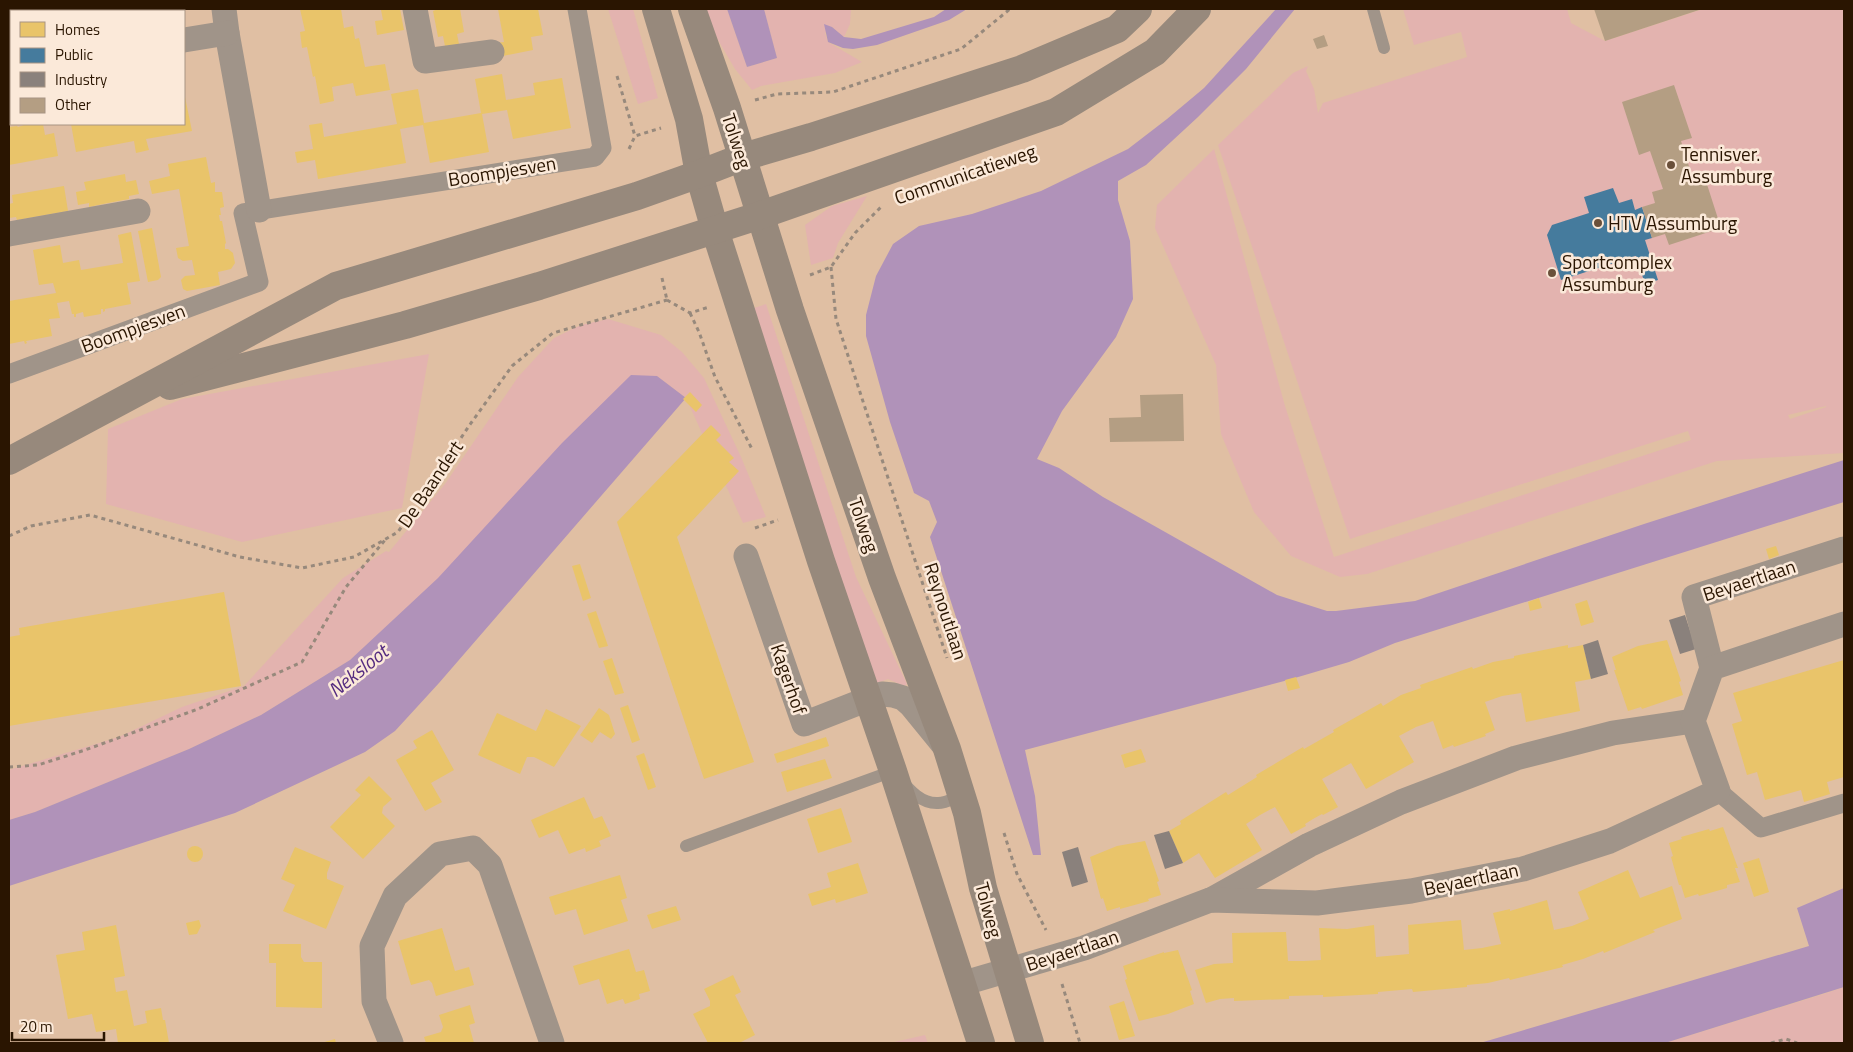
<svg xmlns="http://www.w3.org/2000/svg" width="1853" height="1052" viewBox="0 0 1853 1052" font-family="'Titillium Web',sans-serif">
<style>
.green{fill:#e3b3af;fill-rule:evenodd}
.water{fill:#b092b9}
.homes{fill:#e9c46a}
.public{fill:#457b9d}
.industry{fill:#8a817c}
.building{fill:#b49e83}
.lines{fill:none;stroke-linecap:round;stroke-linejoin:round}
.path{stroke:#97897c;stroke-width:3;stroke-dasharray:4 4;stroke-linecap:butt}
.service{stroke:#a09489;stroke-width:12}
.pedestrian{stroke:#a09489;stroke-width:19}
.minor{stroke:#a09489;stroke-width:25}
.secondary{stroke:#97897c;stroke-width:28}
.poi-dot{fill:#6a503a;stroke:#fbe9d9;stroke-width:2}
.labels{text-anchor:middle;stroke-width:5;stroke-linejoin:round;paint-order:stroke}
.street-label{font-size:19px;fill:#2a1501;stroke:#fbe9d9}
.poi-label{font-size:19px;fill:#2a1501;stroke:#fbe9d9;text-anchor:start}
.water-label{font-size:20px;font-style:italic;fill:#552c80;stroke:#fbe9d9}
</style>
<rect width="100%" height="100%" fill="#e0bfa3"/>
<g class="green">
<polygon points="608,9 633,9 658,98 638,104"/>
<polygon points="700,9 727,9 747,67 777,58 764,9 851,9 850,24 844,37 832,27 825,33 828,42 862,62 835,73 761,86 752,90 735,69"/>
<path d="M1403,9H1567L1571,23L1605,41L1703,9H1844V453L1717,461L1367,574L1340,577L1291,556L1254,512L1221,434L1216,365L1155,228L1157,205L1214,149L1285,406L1334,557L1691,440L1688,431L1350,539L1218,145L1293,73L1308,66L1306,71L1314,89L1318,113L1323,103L1467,57L1461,32L1414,45ZM1826,407L1790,419L1788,415L1826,406Z"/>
<polygon points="867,196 838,243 833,258 811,265 805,225 832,206"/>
<polygon points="766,304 856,577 907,684 904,686 888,679 872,685 754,308"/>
<polygon points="608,319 661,335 682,352 704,378 741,457 766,517 743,523 686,398 657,376 350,660 261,715 189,749 35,812 9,820 9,770 119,737 182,707 244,686 343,578 386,551 389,552 445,484 518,377 554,338 581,325"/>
<polygon points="429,354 402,508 242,542 106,504 108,429 182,399"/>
<polygon points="1844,987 1844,1043 1665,1043 1824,994"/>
<polygon points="925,1035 928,1043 890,1043"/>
</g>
<g class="water">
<polygon points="727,9 764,9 777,58 747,67"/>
<polygon points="946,9 967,9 949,20 877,45 853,49 843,48 828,42 824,24 832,27 844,37 861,39 934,17"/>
<polygon points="1276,9 1295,9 1246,69 1198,117 1146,165 1118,181 1118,200 1130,241 1133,299 1116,337 1062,411 1037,459 1059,468 1103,497 1277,595 1327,611 1336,611 1415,601 1644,524 1844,460 1844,502 1395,643 1349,662 1288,680 1025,750 1035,796 1041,855 1033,855 930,537 937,522 929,501 914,493 890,422 866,336 866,315 876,276 893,244 919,226 972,214 1041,191 1128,149 1167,119 1204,88"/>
<polygon points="631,375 657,376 686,398 439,683 395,731 365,752 235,813 9,886 9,820 35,812 189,749 261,715 350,660 438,578 562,443"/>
<polygon points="1844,888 1844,987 1665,1043 1480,1043 1809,946 1797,908"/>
</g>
<g class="homes">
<polygon points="9,9 65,9 66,11 11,11 11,24 9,24"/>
<polygon points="300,9 341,9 344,28 353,26 355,39 359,38 365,67 385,64 390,90 356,96 353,83 332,87 334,101 320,104 315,76 313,77 307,47 302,48 300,32 305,31"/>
<polygon points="389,9 400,9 404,30 377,35 375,21 383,20 381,10"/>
<polygon points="438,9 460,9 464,32 457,34 459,44 445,46 443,36 438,37 433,11"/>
<polygon points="498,9 538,9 543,35 531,37 533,50 498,57 495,43 504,42"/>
<polygon points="502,74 506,100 535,95 533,83 562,78 571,128 513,139 507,110 482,114 489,152 430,163 423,125 400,129 406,163 318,179 315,160 297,163 295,152 313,149 309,125 322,123 324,137 397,124 391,94 418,89 424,123 481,113 475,79"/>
<polygon points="184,92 192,131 146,139 149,150 136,153 134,141 76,152 71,124 184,124"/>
<polygon points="27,124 43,124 45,135 54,133 58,156 9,165 9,127 17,126 18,127"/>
<polygon points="206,157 211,183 215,182 215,192 222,192 224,207 220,208 221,215 219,215 220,221 222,221 226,243 225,244 225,249 228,249 233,253 235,263 231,269 218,272 220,285 187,291 183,289 181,280 185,276 195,275 192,260 183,261 178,258 176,248 189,246 179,189 152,194 149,181 170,176 168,164"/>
<polygon points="125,174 126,182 136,180 139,194 129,196 129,199 103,204 89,207 89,203 78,205 76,192 86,190 84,182"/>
<polygon points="64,186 68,211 17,220 16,217 9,218 9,204 13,203 12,195"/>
<polygon points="152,228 161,277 158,280 148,282 138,231"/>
<polygon points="131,232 140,281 127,283 131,304 105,309 105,311 103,312 103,309 101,309 101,314 84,317 83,312 76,314 76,317 74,317 74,314 72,314 69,301 57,303 60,318 49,319 52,336 26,341 27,343 25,344 24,341 9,344 9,301 56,293 53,283 39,285 33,250 60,245 63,263 79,260 81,270 123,263 118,235"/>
<polygon points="690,392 702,405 696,412 683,399"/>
<polygon points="711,425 721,435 716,440 734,458 729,462 739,471 677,537 754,762 704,779 617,522"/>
<polygon points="1776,546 1779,555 1769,559 1766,549"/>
<polygon points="580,564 591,598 583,601 572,566"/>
<polygon points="224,592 241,686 9,726 9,637 20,635 19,628"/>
<polygon points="1539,598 1542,608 1530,611 1528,602"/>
<polygon points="1587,600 1594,622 1581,626 1575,604"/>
<polygon points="596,611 608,646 599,648 587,614"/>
<polygon points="1667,640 1681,681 1679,682 1683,695 1642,709 1641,707 1628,711 1614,670 1616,670 1612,657 1638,646"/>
<polygon points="1568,645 1568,648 1583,645 1591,679 1575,682 1580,711 1526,722 1521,693 1502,696 1485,702 1495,730 1485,734 1486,736 1454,747 1453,745 1443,749 1433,721 1416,727 1399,736 1414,762 1366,789 1351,763 1322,779 1338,807 1323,815 1322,814 1313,819 1305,824 1306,826 1291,834 1275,807 1260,815 1246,824 1262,850 1215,878 1199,853 1183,863 1169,831 1181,824 1180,821 1226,792 1228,795 1257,777 1256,775 1303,747 1304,749 1334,732 1333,730 1381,703 1383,706 1401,695 1421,688 1420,685 1472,667 1473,669 1493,662 1514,658 1514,656"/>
<polygon points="612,658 624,693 615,695 603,661"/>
<polygon points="1844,660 1844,777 1827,782 1830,794 1804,802 1801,790 1765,800 1757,772 1747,775 1732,724 1742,721 1733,693"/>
<polygon points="1296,677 1300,688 1288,691 1285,680"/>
<polygon points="628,705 640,740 632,743 620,708"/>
<polygon points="599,708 609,715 615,734 611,739 600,732 592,743 580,735"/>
<polygon points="546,709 581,726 554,767 534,757 527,757 520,774 478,755 497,713 536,731"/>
<polygon points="432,730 454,770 431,783 442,802 425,811 396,760 417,748 413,741"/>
<polygon points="826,737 829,746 777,763 774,754"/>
<polygon points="1141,749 1146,762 1125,768 1121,755"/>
<polygon points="644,753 656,787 648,790 636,756"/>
<polygon points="825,759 832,778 787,792 781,772"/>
<polygon points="369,776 392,799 383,807 382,813 395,826 363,859 330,827 361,795 355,790"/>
<polygon points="584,797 594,819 602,816 611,836 599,841 601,846 586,852 585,848 569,854 558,830 539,838 531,820"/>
<polygon points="841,808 852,842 818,853 807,819"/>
<polygon points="1723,827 1738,868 1735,868 1740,882 1727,885 1727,888 1699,896 1698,894 1685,898 1681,885 1679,885 1671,857 1673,856 1669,843 1682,839 1681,837 1709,829 1710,831"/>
<polygon points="1145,841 1159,881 1157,882 1161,895 1148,899 1149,901 1120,909 1120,907 1107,911 1103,898 1101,899 1090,857 1117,846"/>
<circle cx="195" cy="854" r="8"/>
<polygon points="295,847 331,862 327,873 327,879 344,886 326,929 283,911 295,885 281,879"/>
<polygon points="1759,858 1769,892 1754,897 1743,863"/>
<polygon points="858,863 868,893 836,903 835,899 812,906 808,894 831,887 827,873"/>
<polygon points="1628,870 1640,898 1672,886 1682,919 1653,930 1655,932 1604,953 1603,951 1583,959 1562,965 1563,967 1510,980 1509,978 1488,983 1467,985 1467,987 1413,992 1412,989 1378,992 1378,994 1323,997 1323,995 1289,996 1289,999 1234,1001 1234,998 1220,999 1206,1003 1195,970 1214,964 1233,963 1232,933 1286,932 1288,961 1304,961 1321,960 1319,928 1347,929 1374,925 1376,957 1409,954 1408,925 1461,920 1464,950 1482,948 1501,944 1493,913 1510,909 1510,911 1547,900 1554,930 1572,926 1589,919 1578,892"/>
<polygon points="620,875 627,898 621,900 628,921 584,935 576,909 555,915 549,897"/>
<polygon points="676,906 681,920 652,929 647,915"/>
<polygon points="199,920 201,926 197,934 189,935 186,923"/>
<polygon points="116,925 125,976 114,978 116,992 127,990 134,1026 147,1023 145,1011 161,1008 163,1020 165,1020 169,1043 118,1043 116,1029 96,1032 92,1014 68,1019 56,955 85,950 82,932"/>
<polygon points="442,928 455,971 469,967 474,985 436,996 432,983 429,980 411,985 398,941"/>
<polygon points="269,944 301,944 301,957 304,962 322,962 322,1008 276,1007 276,963 269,963"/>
<polygon points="629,949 636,972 644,970 650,991 639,994 640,999 625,1004 623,999 607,1004 599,979 579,985 573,966"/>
<polygon points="1178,950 1192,990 1190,991 1194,1004 1168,1014 1139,1021 1125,980 1127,979 1123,966 1164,952 1164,953"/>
<polygon points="733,975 741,992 735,995 755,1035 739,1043 708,1043 693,1014 710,1006 710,1001 704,989"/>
<polygon points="1124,1001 1135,1036 1119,1040 1109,1006"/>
<polygon points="470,1005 475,1023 469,1025 474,1043 426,1043 424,1037 441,1032 443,1027 439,1015"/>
<polygon points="335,1039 336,1043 321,1043"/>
</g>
<polygon class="public" points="1613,188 1619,203 1632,199 1635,210 1642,207 1652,238 1645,240 1658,280 1645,284 1636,256 1561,280 1547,235 1552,225 1589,213 1584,197"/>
<g class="industry">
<polygon points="1685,615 1696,649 1680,654 1669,620"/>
<polygon points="1598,640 1608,674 1591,679 1583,645"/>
<polygon points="1169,831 1183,863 1165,869 1154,835"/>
<polygon points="1078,847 1088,882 1072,887 1062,852"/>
</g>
<g class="building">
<polygon points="1594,9 1702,9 1605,41"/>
<polygon points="1324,35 1328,46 1317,49 1313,39"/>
<polygon points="1674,85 1692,138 1681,141 1693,179 1704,175 1721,228 1669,245 1665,234 1652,238 1642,207 1655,203 1652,192 1663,189 1650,151 1639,155 1622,102"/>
<polygon points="1183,394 1184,441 1110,442 1109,418 1141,417 1140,395"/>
</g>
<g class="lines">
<g class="path">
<polyline points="617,76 635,136"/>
<polyline points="755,100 777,94 833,92 961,49 1010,9"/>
<polyline points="629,149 635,136 661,128"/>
<polyline points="831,267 836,319 947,658"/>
<polyline points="810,275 831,267 855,233 883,205"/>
<polyline points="662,278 667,300"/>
<polyline points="667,300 690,313 709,307"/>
<polyline points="690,313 699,332 715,377 752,449"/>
<polyline points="755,528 778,520"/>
<polyline points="9,536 31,526 90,515 240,557 302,568 354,557 398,532 471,423 512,366 553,333 667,300"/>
<polyline points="9,767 38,765 85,750 198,709 302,662 346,587 385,540"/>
<polyline points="1004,833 1017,874 1046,930"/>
<polyline points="1062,984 1080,1043"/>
<polyline points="1771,1043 1786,1039 1797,1043"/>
</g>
<g class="service">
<polyline points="1373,9 1384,48"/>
<path d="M686,846L893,771C906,785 918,804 938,803C946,803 954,798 962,795"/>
</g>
<g class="pedestrian">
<polyline points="9,374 259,282 243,213 595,157 602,148 577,9"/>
<polyline points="1718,791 1761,828 1844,803"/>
</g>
<g class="minor">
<polyline points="224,9 227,33 259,210"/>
<polyline points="415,9 425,61 492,52"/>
<polyline points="184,40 227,33"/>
<polyline points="9,71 11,70"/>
<polyline points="9,234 138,211"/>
<polyline points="746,556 804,724 868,699 882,694 893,695 903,698 911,705 942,743"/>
<polyline points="1712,668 1694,597 1844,549"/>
<polyline points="1211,900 1309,845 1401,802 1516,758 1613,733 1693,721"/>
<polyline points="961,984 1084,948 1210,900 1317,903 1411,891 1523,869 1610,841 1718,791 1693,721 1712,668 1844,624"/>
<polyline points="391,1043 374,1001 372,946 395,896 440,854 473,848 490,865 552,1043"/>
</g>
<g class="secondary">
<polyline points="656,9 689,119 699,174 715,230 821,561 893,771 981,1043"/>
<polyline points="692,9 727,108 790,310 882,578 947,749 967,813 983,888 1030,1043"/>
<polyline points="170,386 405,325 539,286 761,215 1056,112 1155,52 1197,9"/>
<polyline points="9,461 336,286 637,196 699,174 743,157 811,137 1022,69 1117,29 1138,9"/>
</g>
</g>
<g class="poi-dot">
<circle cx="1671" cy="165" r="5"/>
<circle cx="1598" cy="223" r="5"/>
<circle cx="1552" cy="273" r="5"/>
</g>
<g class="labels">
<g class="street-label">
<text transform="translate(737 141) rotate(72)" y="7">Tolweg</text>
<text transform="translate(502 171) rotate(-9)" y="7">Boompjesven</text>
<text transform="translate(965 174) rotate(-19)" y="7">Communicatieweg</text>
<text transform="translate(133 328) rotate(-20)" y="7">Boompjesven</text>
<text transform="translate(430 484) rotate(-56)" y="7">De Baandert</text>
<text transform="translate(864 525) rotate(71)" y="7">Tolweg</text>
<text transform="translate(1749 580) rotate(-18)" y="7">Beyaertlaan</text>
<text transform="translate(946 611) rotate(72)" y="7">Reynoutlaan</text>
<text transform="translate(789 679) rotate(71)" y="7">Kagerhof</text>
<text transform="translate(1471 879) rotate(-12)" y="7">Beyaertlaan</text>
<text transform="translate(989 910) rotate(75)" y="7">Tolweg</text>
<text transform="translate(1072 950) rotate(-18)" y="7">Beyaertlaan</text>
</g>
<g class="poi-label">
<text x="1681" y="161">Tennisver.<tspan x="1681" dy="22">Assumburg</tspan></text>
<text x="1608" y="230">HTV Assumburg</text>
<text x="1562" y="269">Sportcomplex<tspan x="1562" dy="22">Assumburg</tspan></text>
</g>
<g class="water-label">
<text transform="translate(358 671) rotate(-39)" y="7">Neksloot</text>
</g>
</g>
<rect width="1853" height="1052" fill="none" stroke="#2a1501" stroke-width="20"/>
<rect x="10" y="10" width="175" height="115" fill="#fbe9d9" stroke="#a79483"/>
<rect x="20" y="22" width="25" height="15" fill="#e9c46a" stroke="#a79483"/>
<text x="55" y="35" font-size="15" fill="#2a1501">Homes</text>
<rect x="20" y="48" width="25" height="15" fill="#457b9d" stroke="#a79483"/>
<text x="55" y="60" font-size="15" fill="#2a1501">Public</text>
<rect x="20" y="72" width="25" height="15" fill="#8a817c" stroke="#a79483"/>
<text x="55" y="85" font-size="15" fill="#2a1501">Industry</text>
<rect x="20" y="98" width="25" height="15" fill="#b49e83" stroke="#a79483"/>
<text x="55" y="110" font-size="15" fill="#2a1501">Other</text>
<path d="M12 1032v8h92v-8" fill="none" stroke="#2a1501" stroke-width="2.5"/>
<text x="20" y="1032" font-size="15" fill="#2a1501" stroke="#fbe9d9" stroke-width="4" paint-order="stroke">20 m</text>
</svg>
